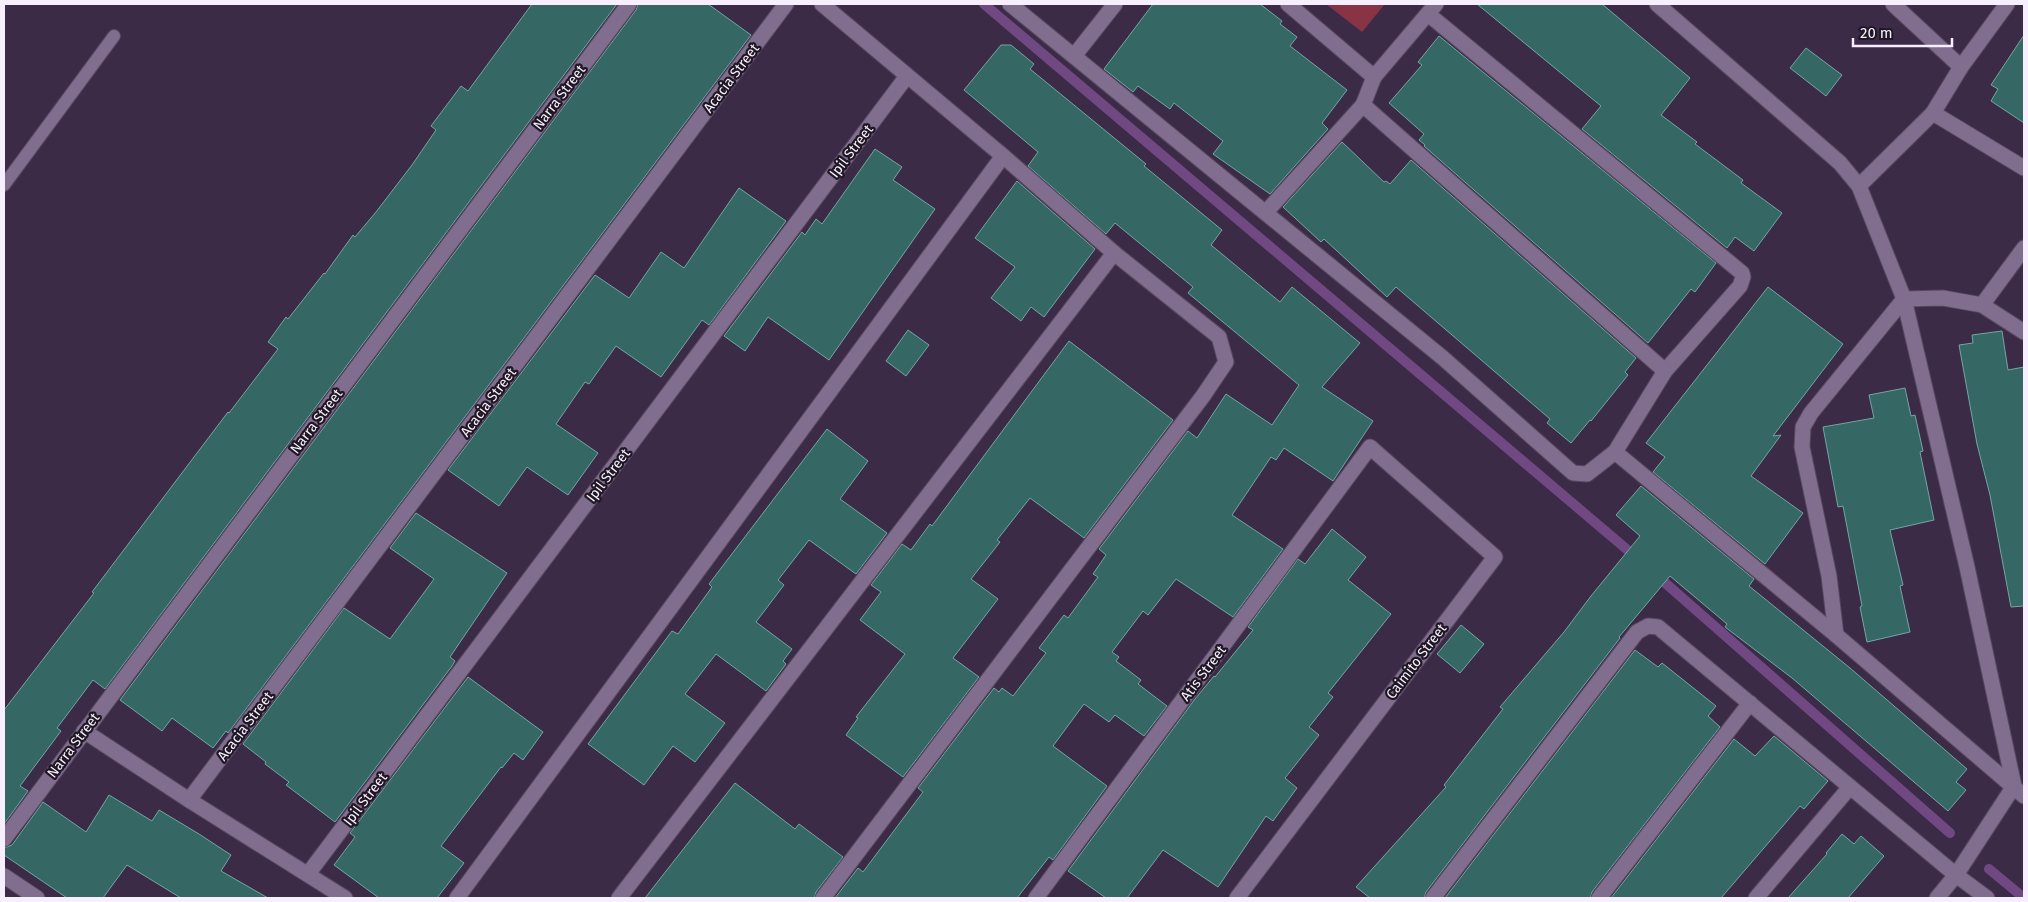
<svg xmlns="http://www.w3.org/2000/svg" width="2028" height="902" viewBox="0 0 2028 902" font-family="'Fira Sans',sans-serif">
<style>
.green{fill:#883444}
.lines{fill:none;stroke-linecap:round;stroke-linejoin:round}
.stream{stroke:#704882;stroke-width:10}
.building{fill:#356765;stroke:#73a6a3}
.lane-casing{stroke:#56485f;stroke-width:14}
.street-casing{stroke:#56485f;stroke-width:17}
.lane{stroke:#816d8e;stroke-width:12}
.street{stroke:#816d8e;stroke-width:15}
.labels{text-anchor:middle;stroke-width:4.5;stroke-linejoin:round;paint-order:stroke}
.street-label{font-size:14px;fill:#f8effe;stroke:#1f1724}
</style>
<rect width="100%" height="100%" fill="#3c2b47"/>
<polygon class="green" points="1326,4 1385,4 1362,32"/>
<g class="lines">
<g class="stream">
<polyline points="984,4 1637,558"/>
<polyline points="1655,574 1950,833"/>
<polyline points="1989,869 2024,898"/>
</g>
</g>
<g class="building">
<polygon points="532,4 617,4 105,689 93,680 57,728 61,731 20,786 28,791 4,824 4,710 94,593 92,592 228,412 229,413 278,349 268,342 286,317 288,319 324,273 325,274 353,235 355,237 376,212 412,165 436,130 431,126 461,86 468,91"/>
<polygon points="638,4 708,4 751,35 228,733 226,731 213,748 172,718 162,731 120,700 636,10"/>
<polygon points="1153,4 1260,4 1282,21 1280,24 1297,37 1290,46 1347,90 1322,123 1328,129 1270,194 1213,154 1223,141 1174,103 1170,109 1138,86 1133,92 1104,69"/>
<polygon points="1477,4 1602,4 1690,78 1661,115 1697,142 1695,144 1743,180 1741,183 1782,213 1754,251 1735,237 1727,248 1582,129 1601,106"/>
<polygon points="2024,35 2024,123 1991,101 1998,89 1991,85"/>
<polygon points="1439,36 1716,263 1695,292 1691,289 1648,343 1424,146 1425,145 1419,140 1424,134 1389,103 1422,65 1418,62"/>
<polygon points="1001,45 1011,45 1034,64 1030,69 1146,164 1144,166 1222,230 1211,245 1280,302 1292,287 1360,343 1322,387 1373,421 1333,481 1284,448 1276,460 1271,457 1232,515 1283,549 1233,617 1176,579 1148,615 1143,611 1112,652 1119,657 1116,661 1141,680 1138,684 1167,706 1144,736 1115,715 1109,722 1084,704 1053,746 1107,786 1053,860 1049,857 1017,898 835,898 858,868 863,872 923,792 918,788 994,688 999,692 1002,688 1013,696 1046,653 1039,648 1064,615 1068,618 1098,577 1093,574 1106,555 1099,549 1188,431 1197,438 1226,394 1272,425 1299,385 1188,293 1193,287 1115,223 1106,234 1028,166 1038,152 964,90"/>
<polygon points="1806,48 1842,75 1826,96 1790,68"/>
<polygon points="1342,142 1384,182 1386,181 1390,184 1411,160 1636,358 1625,372 1628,375 1591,421 1590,420 1571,443 1547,423 1550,419 1396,287 1387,297 1324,239 1321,242 1283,207"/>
<polygon points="875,149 902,167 893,180 935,209 829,360 768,317 745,351 724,336 802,232 805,235 816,219 822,224"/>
<polygon points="1017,181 1095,249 1044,317 1031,307 1021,321 991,298 1015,267 975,238"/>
<polygon points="739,188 786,221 709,325 702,320 661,377 616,346 589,384 585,382 556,424 598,453 568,495 527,467 499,506 448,470 595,275 629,298 661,252 684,268"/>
<polygon points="1768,287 1843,344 1773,436 1781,435 1751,476 1803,513 1765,564 1653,472 1665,457 1646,443"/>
<polygon points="908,330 929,345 906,376 886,361"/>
<polygon points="2002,331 2008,370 2024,367 2024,606 2011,607 1990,495 1977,444 1959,345 1973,343 1972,335"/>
<polygon points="1069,341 1173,420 1084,538 1030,498 997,540 1000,542 971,579 998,599 953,658 979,677 903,777 846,735 858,718 856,717 905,654 860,620 881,592 871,585 902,544 911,550 930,524 932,526"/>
<polygon points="1905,388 1911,416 1915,415 1923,451 1920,452 1934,520 1890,530 1903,585 1900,586 1910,632 1867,642 1860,607 1862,606 1843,506 1838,507 1823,427 1874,418 1869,395"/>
<polygon points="827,429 868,461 840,499 887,533 856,574 809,540 778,580 784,585 756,622 792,649 783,661 786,664 766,691 716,654 685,694 725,723 695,762 673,746 644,785 588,744 672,631 678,634 712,587 709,584"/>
<polygon points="1641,486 1754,579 1749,586 1850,668 1967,769 1956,782 1966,790 1948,811 1792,678 1725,627 1727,624 1670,576 1619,637 1620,638 1426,892 1424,898 1370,898 1356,887 1446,787 1444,785 1503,709 1500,707 1564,632 1591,596 1640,536 1616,515"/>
<polygon points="416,513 507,573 450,657 455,661 452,666 335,822 286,785 289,782 265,764 266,762 243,744 344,608 390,639 434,579 390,548"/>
<polygon points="1332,529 1366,557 1348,580 1391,614 1328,693 1333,697 1309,727 1319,735 1285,778 1297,788 1273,821 1266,816 1218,887 1163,850 1127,898 1106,898 1068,871 1195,699 1214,676 1215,677 1253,630 1248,627 1298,559 1305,564"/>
<polygon points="1461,625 1484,644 1460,673 1437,654"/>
<polygon points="1635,650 1658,667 1662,663 1716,706 1708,716 1720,727 1592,892 1590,898 1445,898"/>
<polygon points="468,677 543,732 523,760 514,753 502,768 501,767 441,846 464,863 437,898 379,898 334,865 355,837 350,833"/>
<polygon points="1774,736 1828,781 1804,809 1800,806 1721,898 1611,898 1734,739 1755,756"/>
<polygon points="735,783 795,829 799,824 843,857 816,892 814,898 645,898"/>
<polygon points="109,795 152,821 159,810 199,834 231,855 221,871 268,898 181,898 127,865 103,898 67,898 4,855 4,848 12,845 43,802 86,832"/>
<polygon points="1842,834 1854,844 1861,836 1884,856 1848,898 1788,898 1827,854 1826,853"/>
</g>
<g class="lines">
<g class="lane-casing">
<polyline id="lane" points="4,185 114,36"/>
</g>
<g class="street-casing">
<g id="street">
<polyline points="822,4 1003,156 1114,253 1219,337 1226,362 1203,396 823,898"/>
<polyline points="1010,4 1443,358 1573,473 1587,474 1615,452 1665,371 1740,286 1743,277 1742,273 1428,14"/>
<polyline points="1288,4 1374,77"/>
<polyline points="1657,4 1840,163 1859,186 1904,299 1967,567 2014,786 1956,875 1937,898"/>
<polyline points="1893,4 1961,67"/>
<polyline points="1074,56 1115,4"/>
<polyline points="1363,105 1665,371"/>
<polyline points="1933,113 2024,168"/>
<polyline points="1859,186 1933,113 1961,67 2007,4"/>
<polyline points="1266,212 1363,105 1374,77 1436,4"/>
<polyline points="1982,305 2024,248"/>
<polyline points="1615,452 1836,635 2024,796"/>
<polyline points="1836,635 1829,576 1802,447 1803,427 1811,413 1904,299 1943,298 1982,305 2024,332"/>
<polyline points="84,731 189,800 345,898"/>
<polyline points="189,800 786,4"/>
<polyline points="4,839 629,4"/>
<polyline points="308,874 907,76"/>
<polyline points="4,876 37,898"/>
<polyline points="457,898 1003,156"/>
<polyline points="619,898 1114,253"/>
<polyline points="1036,898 1370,447 1495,557 1237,898"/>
<polyline points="1433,898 1637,632 1648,626 1658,627 1956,875 1987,898"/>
<polyline points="1599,898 1750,703"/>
<polyline points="1756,898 1850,787"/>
</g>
</g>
<use href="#lane" class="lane"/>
<use href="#street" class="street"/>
</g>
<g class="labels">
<g class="street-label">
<text transform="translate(731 78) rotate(-53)" y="5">Acacia Street</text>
<text transform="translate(559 97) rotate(-53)" y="5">Narra Street</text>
<text transform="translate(851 151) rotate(-53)" y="5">Ipil Street</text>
<text transform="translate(488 402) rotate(-53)" y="5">Acacia Street</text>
<text transform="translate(316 421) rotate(-53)" y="5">Narra Street</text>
<text transform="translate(608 475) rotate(-53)" y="5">Ipil Street</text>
<text transform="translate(1416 661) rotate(-53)" y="5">Caimito Street</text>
<text transform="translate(1203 673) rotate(-53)" y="5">Atis Street</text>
<text transform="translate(245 726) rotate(-53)" y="5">Acacia Street</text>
<text transform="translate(73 745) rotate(-53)" y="5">Narra Street</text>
<text transform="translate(365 799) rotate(-53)" y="5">Ipil Street</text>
</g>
</g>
<rect width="2028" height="902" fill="none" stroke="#f8effe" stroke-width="10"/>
<path d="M1853 38v8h99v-8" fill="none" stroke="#f8effe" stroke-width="2.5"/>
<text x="1860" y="38" font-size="15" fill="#f8effe" stroke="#1f1724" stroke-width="4" paint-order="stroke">20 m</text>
</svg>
